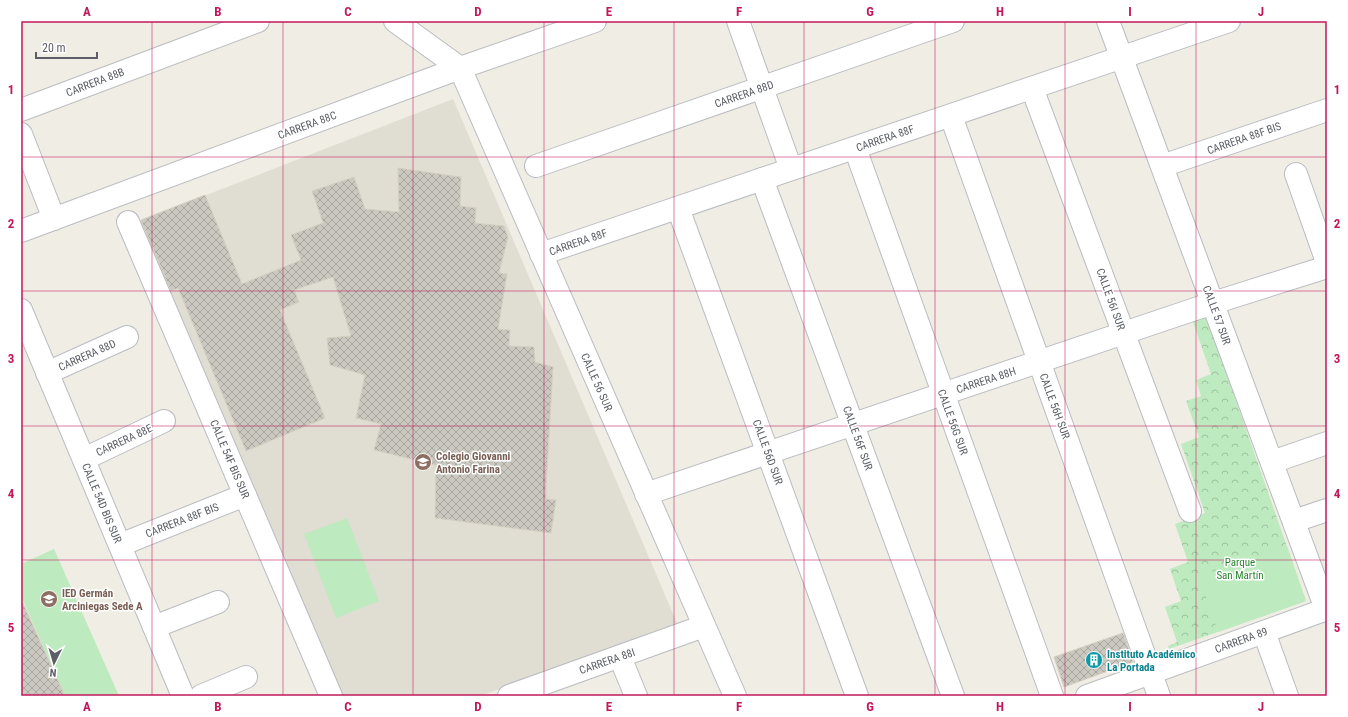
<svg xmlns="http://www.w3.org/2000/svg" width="1348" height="717" viewBox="0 0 1348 717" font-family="'Roboto Condensed',sans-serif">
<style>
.education{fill:#e0ddd2}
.park{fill:url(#park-crowns)}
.pitch{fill:#beeabf}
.building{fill:url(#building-cross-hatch);stroke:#d5d0c1}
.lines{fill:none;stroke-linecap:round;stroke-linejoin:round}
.minor-casing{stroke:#b9bcc1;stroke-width:24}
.minor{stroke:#fff;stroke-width:22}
.grid{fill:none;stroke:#c2185b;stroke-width:1;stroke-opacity:0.55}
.labels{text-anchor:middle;stroke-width:3;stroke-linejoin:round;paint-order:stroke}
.street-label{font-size:11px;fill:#5c6066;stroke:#fff}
.education-label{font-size:11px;font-weight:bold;fill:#785e54;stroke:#fff;text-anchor:start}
.park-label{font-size:11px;fill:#2c8433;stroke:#fff}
.culture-label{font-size:11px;font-weight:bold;fill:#0d838f;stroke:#fff;text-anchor:start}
.neatline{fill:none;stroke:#c2185b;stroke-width:1.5}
.grid-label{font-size:13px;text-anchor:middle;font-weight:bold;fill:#c2185b}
</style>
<defs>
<pattern id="park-crowns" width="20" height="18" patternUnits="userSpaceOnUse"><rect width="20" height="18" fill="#beeabf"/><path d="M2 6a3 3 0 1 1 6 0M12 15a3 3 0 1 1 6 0" fill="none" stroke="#9ec19f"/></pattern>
<pattern id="building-cross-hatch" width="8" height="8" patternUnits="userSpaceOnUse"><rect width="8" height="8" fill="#cbc8c0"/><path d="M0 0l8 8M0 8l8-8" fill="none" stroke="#a8a6a0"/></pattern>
</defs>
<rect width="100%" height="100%" fill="#f0ede4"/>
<polygon class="education" points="453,99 677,623 480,696 339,696 137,222"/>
<polygon class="park" points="1206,315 1306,601 1169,649 1168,646 1177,642 1165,607 1181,601 1170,569 1188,562 1175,524 1205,513 1181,444 1199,437 1186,401 1201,396 1196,380 1211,374 1192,319"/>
<g class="pitch">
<polygon points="347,518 379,601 336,618 304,534"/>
<polygon points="1287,546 1306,601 1218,632 1199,576"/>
<polygon points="54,549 119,696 65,696 21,596 21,564"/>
</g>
<g class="building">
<polygon points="398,168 461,177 460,206 476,208 475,223 504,226 508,237 499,273 507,274 498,329 510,330 509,346 534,347 535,362 553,367 546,486 546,499 556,500 551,533 435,518 436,465 374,450 381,424 356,418 365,375 330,365 327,338 351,336 333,277 294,290 299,302 280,310 325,418 246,451 178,288 171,291 141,220 205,195 242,284 301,260 291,235 323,223 312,191 354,177 365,209 399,212"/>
<polygon points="21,599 46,654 65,696 21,696"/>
<polygon points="1123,633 1133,662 1064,687 1054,657"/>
</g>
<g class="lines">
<g class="minor-casing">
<g id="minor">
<polyline points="395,21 460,68"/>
<polyline points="738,21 791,169"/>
<polyline points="1108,21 1326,609"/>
<polyline points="460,68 735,696"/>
<polyline points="1032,88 1190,511"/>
<polyline points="21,110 258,21"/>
<polyline points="951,116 1159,696"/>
<polyline points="21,134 54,219"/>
<polyline points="855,148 1052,696"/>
<polyline points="536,166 953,21"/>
<polyline points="1162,166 1327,110"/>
<polyline points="1296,174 1327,262"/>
<polyline points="762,179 953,696"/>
<polyline points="678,208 857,696"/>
<polyline points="128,222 331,696"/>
<polyline points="21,231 460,68 595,21"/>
<polyline points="541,254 1229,21"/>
<polyline points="21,310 183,696"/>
<polyline points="47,373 127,337"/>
<polyline points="84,459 164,421"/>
<polyline points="1272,462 1327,443"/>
<polyline points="646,494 1213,303 1327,267"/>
<polyline points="1294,521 1327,510"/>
<polyline points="120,545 245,495"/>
<polyline points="154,627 218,602"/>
<polyline points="1264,632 1287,696"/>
<polyline points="620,657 636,696"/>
<polyline points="201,696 246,677"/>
<polyline points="509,696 704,626"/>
<polyline points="1087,696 1327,609"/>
</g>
</g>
<use href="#minor" class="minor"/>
</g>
<path class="grid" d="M152,21V696M283,21V696M413,21V696M544,21V696M674,21V696M804,21V696M935,21V696M1065,21V696M1196,21V696M21,157H1327M21,291H1327M21,426H1327M21,560H1327"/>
<defs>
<g id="school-disc" transform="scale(0.9)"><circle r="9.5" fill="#8d6e63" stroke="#fff"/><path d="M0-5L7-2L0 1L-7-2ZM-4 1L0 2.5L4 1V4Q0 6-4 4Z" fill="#fff"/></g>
<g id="building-disc" transform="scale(0.9)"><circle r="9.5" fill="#0f9aa8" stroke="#fff"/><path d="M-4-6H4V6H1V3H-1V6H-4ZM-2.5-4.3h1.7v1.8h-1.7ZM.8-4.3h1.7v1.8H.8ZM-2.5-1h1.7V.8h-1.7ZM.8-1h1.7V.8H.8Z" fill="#fff"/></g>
</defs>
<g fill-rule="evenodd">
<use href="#school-disc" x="423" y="462"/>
<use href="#school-disc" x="49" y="599"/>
<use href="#building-disc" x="1094" y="660"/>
</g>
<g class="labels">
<g class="street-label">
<text transform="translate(95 82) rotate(-21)" y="4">CARRERA 88B</text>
<text transform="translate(744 94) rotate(-19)" y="4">CARRERA 88D</text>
<text transform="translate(307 125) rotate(-20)" y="4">CARRERA 88C</text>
<text transform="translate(885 138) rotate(-19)" y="4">CARRERA 88F</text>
<text transform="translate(1244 138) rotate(-19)" y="4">CARRERA 88F BIS</text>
<text transform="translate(578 242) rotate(-19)" y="4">CARRERA 88F</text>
<text transform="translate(1111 299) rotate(70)" y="4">CALLE 56I SUR</text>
<text transform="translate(1217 315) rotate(70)" y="4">CALLE 57 SUR</text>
<text transform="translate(87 355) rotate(-24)" y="4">CARRERA 88D</text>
<text transform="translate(986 380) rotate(-18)" y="4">CARRERA 88H</text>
<text transform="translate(597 382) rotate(66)" y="4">CALLE 56 SUR</text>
<text transform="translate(1055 406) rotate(70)" y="4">CALLE 56H SUR</text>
<text transform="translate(953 422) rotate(70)" y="4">CALLE 56G SUR</text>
<text transform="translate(858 438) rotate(70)" y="4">CALLE 56F SUR</text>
<text transform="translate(124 440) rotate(-25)" y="4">CARRERA 88E</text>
<text transform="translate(768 452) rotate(70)" y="4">CALLE 56D SUR</text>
<text transform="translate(230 459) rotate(67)" y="4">CALLE 54F BIS SUR</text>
<text transform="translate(102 503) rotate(67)" y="4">CALLE 54D BIS SUR</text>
<text transform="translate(182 520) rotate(-21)" y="4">CARRERA 88F BIS</text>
<text transform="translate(1241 640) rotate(-20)" y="4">CARRERA 89</text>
<text transform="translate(607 661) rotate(-19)" y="4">CARRERA 88I</text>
</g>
<g class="education-label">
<text x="436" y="460">Colegio Giovanni<tspan x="436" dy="13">Antonio Farina</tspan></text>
<text x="62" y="597">IED Germán<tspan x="62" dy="13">Arciniegas Sede A</tspan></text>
</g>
<g class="park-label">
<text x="1240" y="566">Parque<tspan x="1240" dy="13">San Martín</tspan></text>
</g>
<g class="culture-label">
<text x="1107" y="658">Instituto Académico<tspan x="1107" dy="13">La Portada</tspan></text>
</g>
</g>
<rect width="1348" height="717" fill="none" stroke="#ffffff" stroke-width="44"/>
<g transform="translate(54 663) rotate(185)" stroke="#ffffff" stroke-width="3" paint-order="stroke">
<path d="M0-3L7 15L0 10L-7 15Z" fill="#5c6066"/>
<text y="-6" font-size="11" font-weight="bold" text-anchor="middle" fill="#5c6066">N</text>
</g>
<path d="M36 52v6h61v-6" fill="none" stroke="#5c6066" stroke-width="2"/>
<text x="42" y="52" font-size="12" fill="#5c6066" stroke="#ffffff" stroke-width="3" paint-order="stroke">20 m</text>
<rect x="22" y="22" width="1304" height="673" class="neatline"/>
<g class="grid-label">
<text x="87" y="16">A</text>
<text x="218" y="16">B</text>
<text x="348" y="16">C</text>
<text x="478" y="16">D</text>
<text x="609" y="16">E</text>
<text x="739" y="16">F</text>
<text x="870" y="16">G</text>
<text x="1000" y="16">H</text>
<text x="1130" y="16">I</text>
<text x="1261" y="16">J</text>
<text x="11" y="94">1</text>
<text x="1337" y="94">1</text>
<text x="11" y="228">2</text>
<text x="1337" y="228">2</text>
<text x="11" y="363">3</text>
<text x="1337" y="363">3</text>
<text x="11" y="498">4</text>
<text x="1337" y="498">4</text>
<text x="11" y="632">5</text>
<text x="1337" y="632">5</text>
<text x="87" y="711">A</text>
<text x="218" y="711">B</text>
<text x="348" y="711">C</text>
<text x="478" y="711">D</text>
<text x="609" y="711">E</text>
<text x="739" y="711">F</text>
<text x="870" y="711">G</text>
<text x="1000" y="711">H</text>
<text x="1130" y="711">I</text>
<text x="1261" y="711">J</text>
</g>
</svg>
